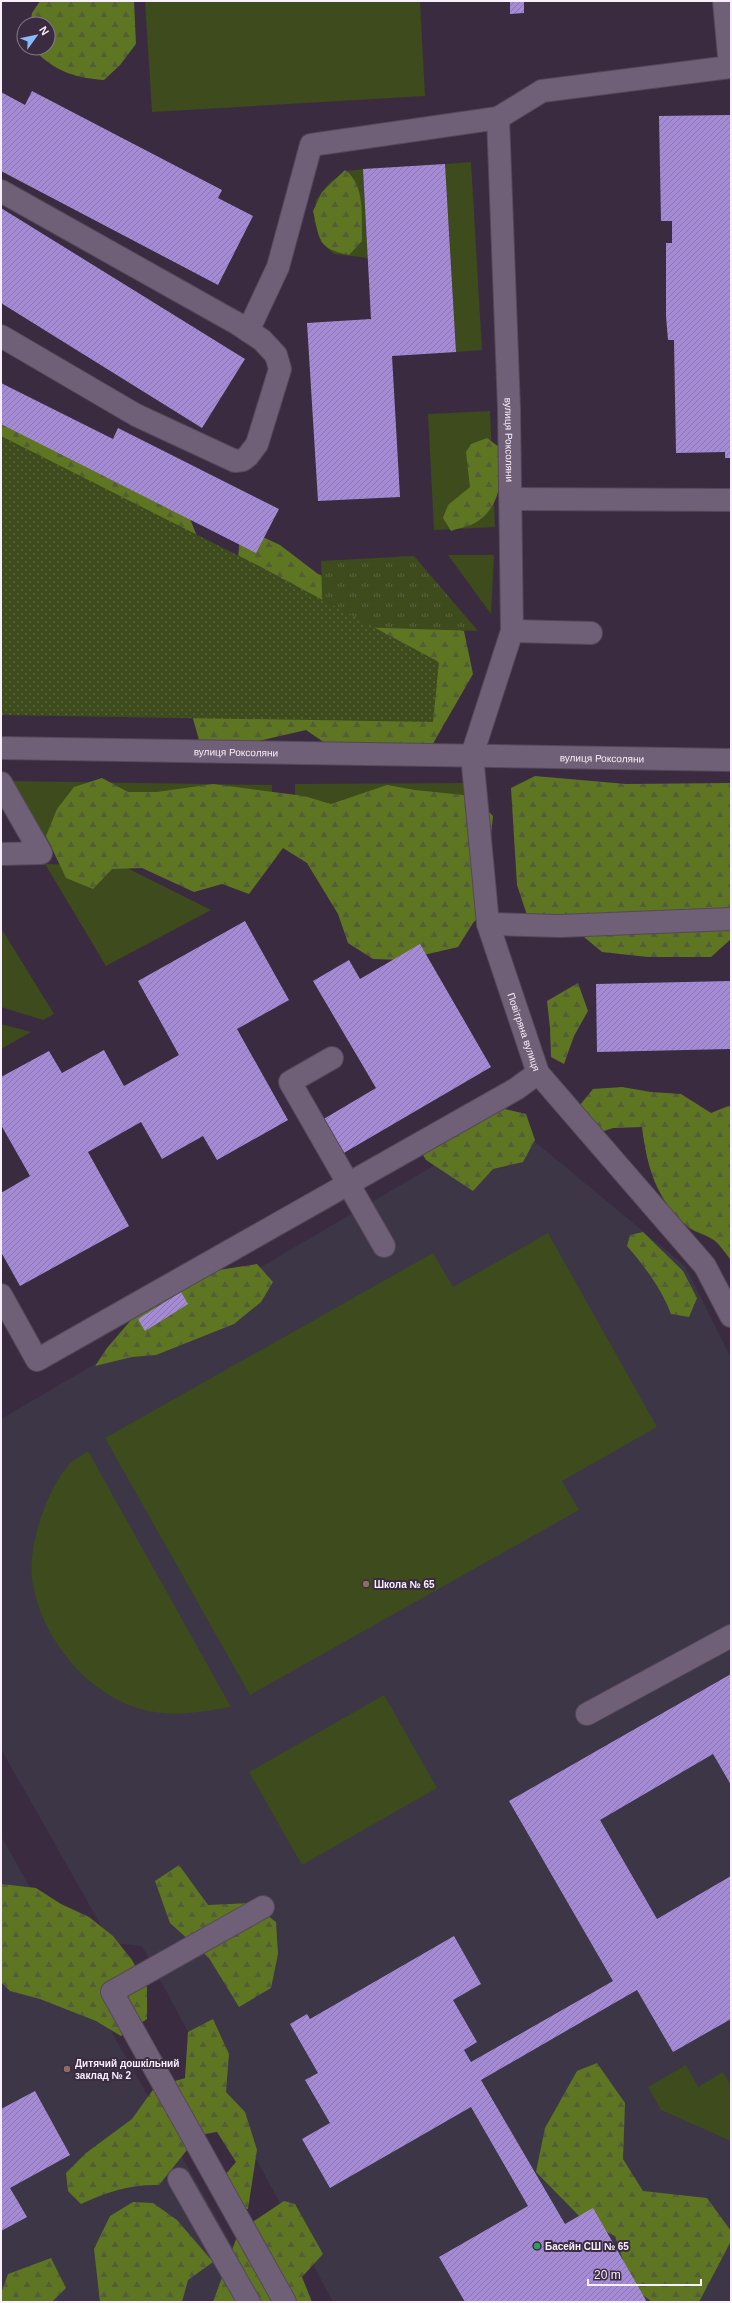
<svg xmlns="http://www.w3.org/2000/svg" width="732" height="2303" viewBox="0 0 732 2303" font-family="Helvetica,sans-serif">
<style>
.education{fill:#3c3647}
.grass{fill:#3d4b1d}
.forest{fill:url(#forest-firs)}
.park{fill:url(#park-tufts)}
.garden{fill:url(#garden-dots)}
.building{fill:url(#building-hatch)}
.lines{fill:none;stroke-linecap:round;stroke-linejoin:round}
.minor-casing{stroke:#554859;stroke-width:24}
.minor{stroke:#706077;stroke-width:22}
.education-dot{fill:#8d6e63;stroke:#3a2b40;stroke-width:1.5}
.leisure-dot{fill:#2e9e5b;stroke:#3a2b40;stroke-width:1.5}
.labels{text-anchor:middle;stroke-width:4;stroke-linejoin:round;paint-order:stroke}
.street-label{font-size:10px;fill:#f9effc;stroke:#3a2b40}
.poi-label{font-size:10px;font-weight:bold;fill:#f9effc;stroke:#3a2b40;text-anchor:start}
</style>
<defs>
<pattern id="forest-firs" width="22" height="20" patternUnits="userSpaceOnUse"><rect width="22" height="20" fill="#5e7622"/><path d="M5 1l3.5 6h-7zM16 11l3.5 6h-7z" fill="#545d39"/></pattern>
<pattern id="park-tufts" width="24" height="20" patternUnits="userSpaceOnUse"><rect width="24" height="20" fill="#3d4b1d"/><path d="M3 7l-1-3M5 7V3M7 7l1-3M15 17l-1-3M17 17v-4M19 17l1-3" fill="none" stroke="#5a653f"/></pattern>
<pattern id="garden-dots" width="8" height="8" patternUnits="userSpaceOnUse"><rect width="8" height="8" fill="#3d4b1d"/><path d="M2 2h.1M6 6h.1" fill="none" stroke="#5a653f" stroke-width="1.8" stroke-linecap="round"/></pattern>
<pattern id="building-hatch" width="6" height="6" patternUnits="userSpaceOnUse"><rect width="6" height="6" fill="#a58ad6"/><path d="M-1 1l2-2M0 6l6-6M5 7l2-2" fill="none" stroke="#8a76ad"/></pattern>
</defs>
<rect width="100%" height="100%" fill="#3a2b40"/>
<g class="education">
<polygon points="510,1121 685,1266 731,1358 731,2302 333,2302 142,1946 111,1943 1,1749 1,1419"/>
<polygon points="1,1836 264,2302 1,2302"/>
</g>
<g class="grass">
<polygon points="145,1 420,1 425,96 152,112"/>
<polygon points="471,162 482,350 456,352 445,164"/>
<polygon points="363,169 368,258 334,254 321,242 314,221 316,200 330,182 346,171"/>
<polygon points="490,411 495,527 434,530 428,414"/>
<polygon points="448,555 494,555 491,614"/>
<polygon points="8,781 272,785 271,847 42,844"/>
<polygon points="463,783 470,848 294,846 295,784"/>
<polygon points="45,864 123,866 211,910 106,966"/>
<polygon points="1,928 54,1014 43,1020 1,1007"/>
<polygon points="1,1024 31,1032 1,1049"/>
<polygon points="548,1233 657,1427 562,1481 579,1510 250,1695 105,1438 433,1253 453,1287"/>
<path d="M88,1451L231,1707C201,1712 171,1718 141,1709C87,1694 43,1639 33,1585C26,1550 45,1495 66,1468C71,1461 81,1456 88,1451Z"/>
<polygon points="384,1695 437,1788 302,1865 249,1772"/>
<polygon points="686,2065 698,2087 723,2072 731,2085 731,2141 661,2110 648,2087"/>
</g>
<g class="forest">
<path d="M40,1H134L136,44L120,65L104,80C70,77 56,71 31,48H48V24H30L32,13Z"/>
<path d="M345,170C366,185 361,218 362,241L349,255C317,249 320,239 313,211L322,192Z"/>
<polygon points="1,404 183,501 198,539 237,568 241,527 280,545 318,574 356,591 464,631 473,674 431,747 350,760 306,730 241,745 199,740 188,701 1,547"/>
<path d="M487,438L499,447C503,475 502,507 475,523C468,527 458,528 451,531L443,518L448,505L470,487L466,452L471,444Z"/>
<polygon points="535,776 626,784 731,783 731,939 711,957 648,957 602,952 572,927 527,915 517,885 511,788"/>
<polygon points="102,778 128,792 157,792 213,784 304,796 331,804 387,785 415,790 473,796 493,816 490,844 495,873 493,902 473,923 458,947 402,960 373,959 348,943 338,914 307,863 283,848 249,894 222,884 194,892 142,868 112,869 93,889 66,878 46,836 57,809 74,787"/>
<polygon points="578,983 588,1011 574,1036 564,1064 551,1057 550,1028 547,1001"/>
<path d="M622,1087L651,1092L681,1094L711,1113L731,1105V1260C726,1254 721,1246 715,1241C708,1235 696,1233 688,1227C656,1200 647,1167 642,1127L613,1128L586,1137L575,1111L593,1089Z"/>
<polygon points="505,1109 526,1114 535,1140 523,1162 493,1169 473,1191 426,1160 420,1150 488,1112"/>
<path d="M643,1232L683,1271L697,1298L689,1317L671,1314C661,1288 645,1267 627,1246L630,1235Z"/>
<polygon points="257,1264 273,1282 261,1302 234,1324 156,1355 132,1357 95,1366 107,1348 138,1312 205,1272"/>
<polygon points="179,1865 208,1905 251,1903 276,1922 278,1954 271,1988 239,2007 209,1958 170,1923 155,1881"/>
<polygon points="1,1884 36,1888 61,1904 89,1917 113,1936 132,1960 147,1987 147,2019 121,2036 96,2021 40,1999 10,1991 1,1982"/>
<path d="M213,2019L229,2054L226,2092L245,2112L257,2150L248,2209L222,2211L225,2175L236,2162L217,2132L199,2135L159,2185C131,2184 107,2192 81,2204L68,2191L66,2173L86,2153L132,2119L155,2087L185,2078L188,2032Z"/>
<polygon points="597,2063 625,2103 623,2159 643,2191 707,2198 731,2231 731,2241 699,2302 652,2302 632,2287 615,2236 586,2223 536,2172 545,2128 577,2071"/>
<polygon points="284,2201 295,2204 323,2254 302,2277 312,2302 213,2302 239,2231"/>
<polygon points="133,2202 153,2203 177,2220 213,2262 188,2280 182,2302 100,2302 94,2249 110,2216"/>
<polygon points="51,2258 66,2288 52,2302 1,2302 1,2293 8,2274"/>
</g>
<polygon class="park" points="414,556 478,631 323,626 321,561"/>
<polygon class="garden" points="1,436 261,567 439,662 433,722 1,715"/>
<g class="building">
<polygon points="510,1 524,1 524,13 510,14"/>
<polygon points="32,91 222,190 218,198 253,216 218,285 1,171 1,92 25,105"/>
<polygon points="731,115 731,458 725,458 725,452 676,453 674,340 668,340 666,316 666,243 672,243 672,221 661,221 659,116"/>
<polygon points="445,164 456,352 392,356 400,497 318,501 307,323 371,319 363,169"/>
<polygon points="1,208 245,359 202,428 1,303"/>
<polygon points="1,383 113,439 118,428 279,509 256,553 1,424"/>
<polygon points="245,921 289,1000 237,1029 288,1120 217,1160 203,1136 162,1159 141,1122 88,1152 129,1226 20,1286 1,1252 1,1193 30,1176 1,1125 1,1077 49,1051 62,1073 104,1050 124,1086 179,1055 138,981"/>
<polygon points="420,944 491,1067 342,1154 322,1120 376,1088 313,981 349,960 360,979"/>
<polygon points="731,981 731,1049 597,1052 596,984"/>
<polygon points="181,1292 188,1304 145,1331 138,1319"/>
<polygon points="731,1674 731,1785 713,1754 600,1820 657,1919 731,1876 731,2019 673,2052 637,1990 481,2080 565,2224 593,2208 647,2302 465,2302 439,2257 528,2206 471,2107 330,2188 302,2139 330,2123 305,2080 318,2073 290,2024 307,2014 310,2019 454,1936 481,1984 453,2000 477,2042 464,2050 471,2062 613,1981 509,1801"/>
<polygon points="35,2091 70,2155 10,2188 27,2217 1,2231 1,2109"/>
</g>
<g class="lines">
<g class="minor-casing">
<g id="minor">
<path id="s1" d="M498,118L509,408L512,631L472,755L488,924L538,1073L705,1266L731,1316"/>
<polyline points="1,191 238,324 262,340 276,355 280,369 257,444 248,456 243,460 235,461 136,415 1,336"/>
<polyline points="248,331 278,267 311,145 498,118 542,91 730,67 724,1"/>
<polyline points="511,499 731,500"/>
<polyline points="512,631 591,633"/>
<path id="s2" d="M1,748L731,760"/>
<polyline points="1,783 41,853 1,854"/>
<polyline points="488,924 560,926 731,919"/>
<polyline points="332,1058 290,1082 384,1246"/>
<polyline points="1,1295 37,1360 516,1089 538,1073"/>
<polyline points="587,1714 731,1636"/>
<polyline points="263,1907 112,1992 285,2302"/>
<polyline points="179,2179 249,2302"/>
</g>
</g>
<use href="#minor" class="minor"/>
</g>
<g class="education-dot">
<circle cx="366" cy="1584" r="4"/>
<circle cx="67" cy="2069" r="4"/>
</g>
<circle class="leisure-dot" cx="537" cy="2246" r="4"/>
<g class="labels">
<g class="street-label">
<text dy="4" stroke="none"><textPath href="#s1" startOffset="322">вулиця Роксоляни</textPath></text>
<text dy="4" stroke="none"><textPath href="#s2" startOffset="235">вулиця Роксоляни</textPath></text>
<text dy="4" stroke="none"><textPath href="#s2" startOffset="601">вулиця Роксоляни</textPath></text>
<text dy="4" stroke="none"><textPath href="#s1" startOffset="927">Повітряна вулиця</textPath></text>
</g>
<g class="poi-label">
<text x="374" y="1588">Школа № 65</text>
<text x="75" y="2067">Дитячий дошкільний<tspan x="75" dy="12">заклад № 2</tspan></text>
<text x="545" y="2250">Басейн СШ № 65</text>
</g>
</g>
<rect width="732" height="2303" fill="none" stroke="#f9effc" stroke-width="4"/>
<g transform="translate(36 36) rotate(57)"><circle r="19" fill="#3a2b40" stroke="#86798b"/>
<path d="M0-3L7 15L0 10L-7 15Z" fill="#88bafc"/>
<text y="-6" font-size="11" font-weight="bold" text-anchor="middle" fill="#f9effc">N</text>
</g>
<path d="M588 2279v6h113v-6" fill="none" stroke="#f9effc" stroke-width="2"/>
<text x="594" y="2279" font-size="12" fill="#f9effc" stroke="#3a2b40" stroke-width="3" paint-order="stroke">20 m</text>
</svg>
